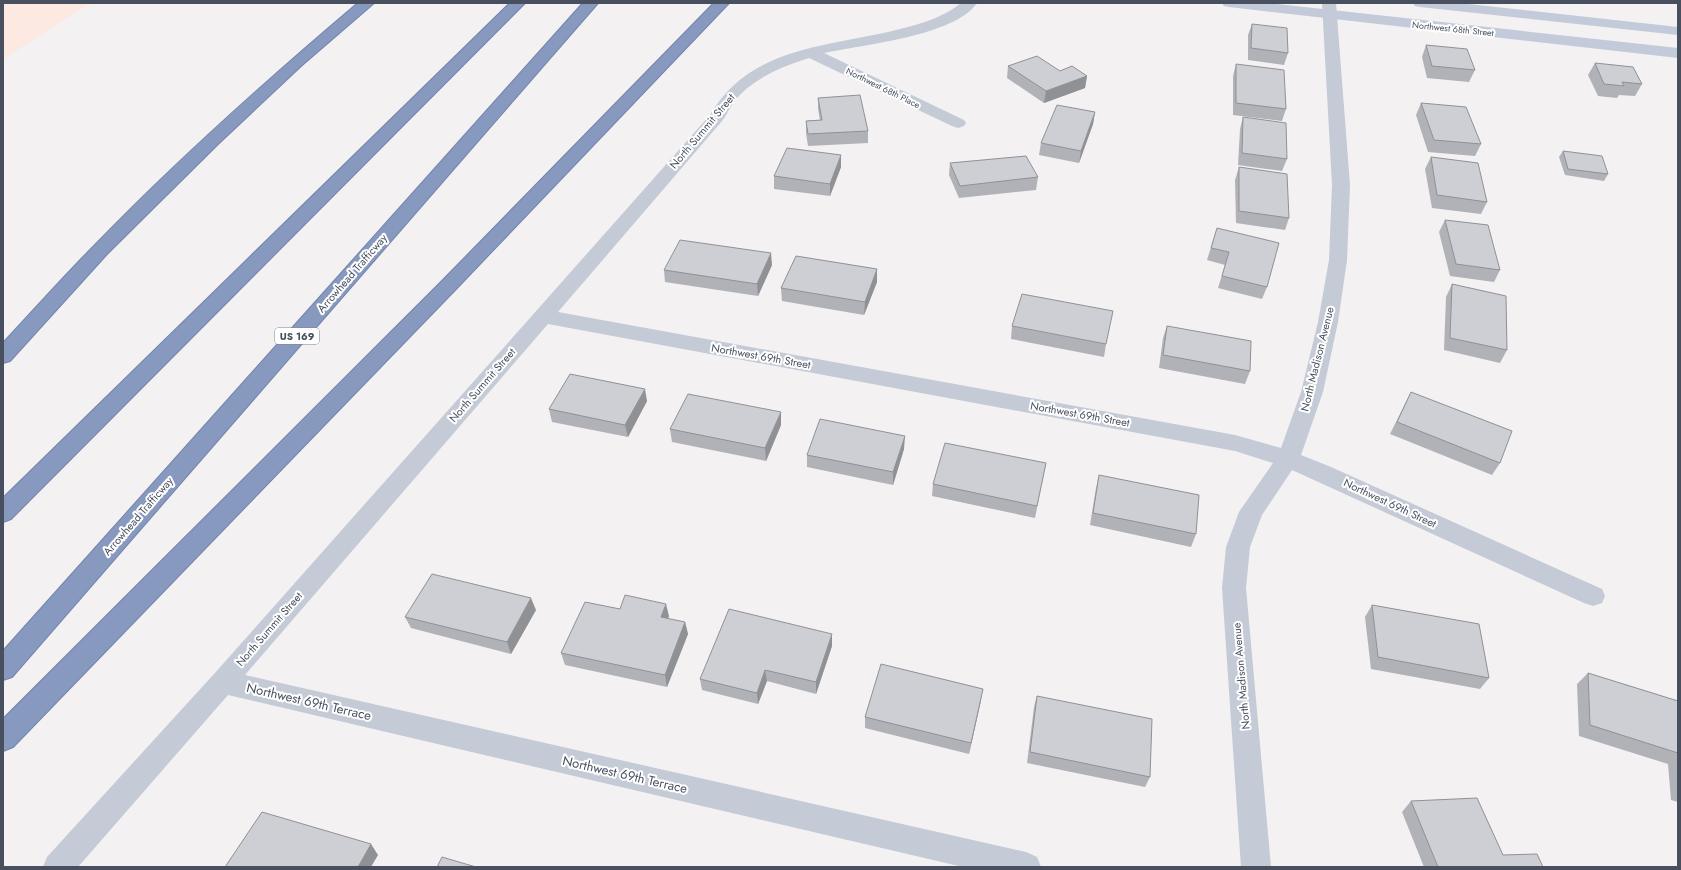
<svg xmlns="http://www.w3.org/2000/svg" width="1681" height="870" viewBox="0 0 1681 870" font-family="Jost,sans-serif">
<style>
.medical{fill:#fce9e2}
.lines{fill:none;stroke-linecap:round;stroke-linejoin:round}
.motorway-casing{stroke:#7384ac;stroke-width:2}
.minor{fill:#c4cad6;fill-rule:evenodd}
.secondary{fill:#c3cada;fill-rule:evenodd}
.motorway{fill:#8899c0;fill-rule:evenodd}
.wall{fill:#b0b2b7}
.shaded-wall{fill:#909195}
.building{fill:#cdcfd5;stroke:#909195}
.labels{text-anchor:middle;stroke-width:4;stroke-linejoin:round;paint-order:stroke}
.far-street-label{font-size:9px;fill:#48505f;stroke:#fff}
.shield{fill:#fff;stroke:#7f848f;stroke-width:1}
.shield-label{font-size:10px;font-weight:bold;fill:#48505f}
.street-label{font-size:11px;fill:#48505f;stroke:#fff}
.near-street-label{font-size:13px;fill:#48505f;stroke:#fff}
</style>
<rect width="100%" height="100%" fill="#f3f1f1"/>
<polygon class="medical" points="3,3 91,3 3,59"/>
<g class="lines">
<g class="motorway-casing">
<g id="motorway">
<path d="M358,3H374L301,66L217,145L107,254L10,361L3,363V343C33,311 63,277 94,246C177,160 267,80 358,3Z"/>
<polygon points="510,3 525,3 11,519 3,522 3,498"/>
<polygon points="583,3 598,3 12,677 3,680 3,651"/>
<polygon points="714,3 729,3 456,289 13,747 3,751 3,719 442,281"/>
</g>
</g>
<path class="minor" d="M961,3H977C955,36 861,45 824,53L964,120L966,123L964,126L958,128L952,126L809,58C781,67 751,79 733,103C729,109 726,116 722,121L558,312L1235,435L1281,448L1301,392L1318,322L1329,260L1332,185L1322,3H1336L1350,185L1347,260L1338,322L1323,392L1301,455L1331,467L1602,589L1605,596L1602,603L1593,606L1584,603L1292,470L1262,515L1250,547L1246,588L1271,867H1241L1222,588L1226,547L1239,512L1273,463L1235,451L548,324L245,675L1026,852L1037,857L1041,867H963L228,695L78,867H43L47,857L214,674L710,115C751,45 830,47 900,29C921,24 944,17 961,3Z"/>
<g class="secondary">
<polygon points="1222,3 1267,3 1678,48 1678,58 1229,7 1224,6"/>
<polygon points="1413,3 1459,3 1678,27 1678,35 1420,7 1415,6"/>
</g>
<use href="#motorway" class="motorway"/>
</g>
<g class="wall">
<polygon points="1252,24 1288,53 1284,65 1248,60 1248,35"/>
<polygon points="1426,45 1475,70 1469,82 1427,78 1422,57"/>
<polygon points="1595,63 1642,84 1635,96 1619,95 1617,98 1598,96 1588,75"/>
<polygon points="1236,64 1286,109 1282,121 1233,115 1233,76"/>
<polygon points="1008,66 1060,71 1087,76 1085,88 1044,103 1007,78"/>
<polygon points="818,98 868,131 868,143 808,146 806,133 806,121 820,120 818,109"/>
<polygon points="1421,103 1481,144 1475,156 1428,152 1416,115"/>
<polygon points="1095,112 1093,124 1079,163 1039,155 1041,143"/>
<polygon points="1243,117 1287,159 1282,171 1238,165 1240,129"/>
<polygon points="1563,151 1608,174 1604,181 1565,175 1559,157"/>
<polygon points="1431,157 1487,202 1481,214 1432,208 1425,169"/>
<polygon points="950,163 1038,177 1036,190 959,198 949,175"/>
<polygon points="841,167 830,196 774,189 774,176"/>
<polygon points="1239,167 1289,218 1285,230 1236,223 1235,180"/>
<polygon points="1445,220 1500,270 1494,282 1450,276 1439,232"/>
<polygon points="1217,228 1267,287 1262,299 1218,288 1225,265 1207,260"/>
<polygon points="772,265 758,296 665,282 664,270"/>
<polygon points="877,282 864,315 782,301 781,288"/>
<polygon points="1452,284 1507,350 1500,363 1444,350 1446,297"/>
<polygon points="1012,326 1106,344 1104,357 1011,339"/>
<polygon points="1167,326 1250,371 1245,384 1159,368 1163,338"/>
<polygon points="1411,392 1500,463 1492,475 1390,434"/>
<polygon points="647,401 628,437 552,422 549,409"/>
<polygon points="781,425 766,461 672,442 670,429"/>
<polygon points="904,449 893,485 807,467 807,455"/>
<polygon points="1046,463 1035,518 932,496 933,484"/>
<polygon points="1099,475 1196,534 1191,547 1090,525 1096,488"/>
<polygon points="1372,605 1489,678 1480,689 1371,669 1365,617"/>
<polygon points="620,609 669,616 667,619 685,622 688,634 667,687 565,665 561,653"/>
<polygon points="536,610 511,654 411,628 405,617"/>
<polygon points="832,634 832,646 816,694 767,681 758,704 702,690 700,679"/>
<polygon points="1588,673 1678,701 1678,802 1671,800 1668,764 1579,736 1577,684"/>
<polygon points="1037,696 1150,777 1145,787 1027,763 1034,707"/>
<polygon points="981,700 969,754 865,728 865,717"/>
<polygon points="1411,801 1503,855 1543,867 1424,867 1402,812"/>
</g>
<g class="shaded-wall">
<polygon points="1087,76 1085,88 1044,103 1046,91"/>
<polygon points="1095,112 1093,124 1079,163 1081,151"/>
<polygon points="841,155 841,167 830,196 830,184"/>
<polygon points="771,253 772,265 758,296 757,284"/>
<polygon points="877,269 877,282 864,315 865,302"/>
<polygon points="645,389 647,401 628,437 625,425"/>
<polygon points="781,412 781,425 766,461 765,448"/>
<polygon points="905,436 904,449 893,485 893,472"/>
<polygon points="531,598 536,610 511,654 507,642"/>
<polygon points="666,604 669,616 663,629 661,617"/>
<polygon points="685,622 688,634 667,687 665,675"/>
<polygon points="832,634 832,646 816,694 816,682"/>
<polygon points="765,670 767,681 758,704 757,693"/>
<polygon points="983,689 981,700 969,754 971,743"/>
<polygon points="371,844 378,855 371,867 358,867"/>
</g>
<g class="building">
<polygon points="1252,24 1287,28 1288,53 1251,48"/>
<polygon points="1426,45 1467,49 1475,70 1432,66"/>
<polygon points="1037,56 1060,71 1072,66 1087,76 1046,91 1008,66"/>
<polygon points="1595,63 1633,67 1642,84 1622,82 1624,86 1604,84"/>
<polygon points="1236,64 1284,70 1286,109 1236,103"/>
<polygon points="860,95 868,131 808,134 806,121 822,120 818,98"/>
<polygon points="1421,103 1466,107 1481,144 1434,140"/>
<polygon points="1057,105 1095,112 1081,151 1041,143"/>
<polygon points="1243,117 1286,123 1287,159 1242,153"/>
<polygon points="787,148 841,155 830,184 774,176"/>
<polygon points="1563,151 1602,156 1608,174 1568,169"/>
<polygon points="1026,156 1038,177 960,186 950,163"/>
<polygon points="1431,157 1478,163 1487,202 1437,195"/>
<polygon points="1239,167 1287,174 1289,218 1239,211"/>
<polygon points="1445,220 1488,225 1500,270 1456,264"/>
<polygon points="1217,228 1279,243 1267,287 1222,276 1229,252 1211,248"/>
<polygon points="680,240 771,253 757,284 664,270"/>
<polygon points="796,256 877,269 865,302 781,288"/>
<polygon points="1452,284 1506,296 1507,350 1450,338"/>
<polygon points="1022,294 1113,311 1106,344 1012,326"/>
<polygon points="1167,326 1251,341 1250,371 1163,355"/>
<polygon points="570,374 645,389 625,425 549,409"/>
<polygon points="1411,392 1512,431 1500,463 1397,422"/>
<polygon points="688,394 781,412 765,448 670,429"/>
<polygon points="820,419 905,436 893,472 807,455"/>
<polygon points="945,443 1046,463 1037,506 933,484"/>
<polygon points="1099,475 1199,495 1196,534 1093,513"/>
<polygon points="432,574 531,598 507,642 405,617"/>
<polygon points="625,595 666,604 661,617 685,622 665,675 561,653 585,602 620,609"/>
<polygon points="1372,605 1479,624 1489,678 1378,657"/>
<polygon points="729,609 832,634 816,682 765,670 757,693 700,679"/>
<polygon points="881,664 983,689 971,743 865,717"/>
<polygon points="1588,673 1678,701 1678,753 1590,725"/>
<polygon points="1037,696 1152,719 1150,777 1030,752"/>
<polygon points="1477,798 1503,855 1537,854 1543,867 1438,867 1411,801"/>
<polygon points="262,812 371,844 358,867 225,867"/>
<polygon points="442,857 476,867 437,867"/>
</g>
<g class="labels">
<g class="far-street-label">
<text transform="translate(1453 29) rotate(6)" y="3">Northwest 68th Street</text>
<text transform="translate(883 88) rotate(26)" y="3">Northwest 68th Place</text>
</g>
<rect class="shield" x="275" y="328" width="44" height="16" rx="3"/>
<g class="shield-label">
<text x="297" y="340">US 169</text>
</g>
<g class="street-label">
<text transform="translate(702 131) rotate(-50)" y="4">North Summit Street</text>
<text transform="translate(352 273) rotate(-49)" y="4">Arrowhead Trafficway</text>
<text transform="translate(761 356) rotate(10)" y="4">Northwest 69th Street</text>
<text transform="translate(1317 359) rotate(-76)" y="4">North Madison Avenue</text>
<text transform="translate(482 385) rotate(-49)" y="4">North Summit Street</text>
<text transform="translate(1080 414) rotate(10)" y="4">Northwest 69th Street</text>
<text transform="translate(1390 503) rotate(25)" y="4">Northwest 69th Street</text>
<text transform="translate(138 516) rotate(-49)" y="4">Arrowhead Trafficway</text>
<text transform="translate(269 629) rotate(-49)" y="4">North Summit Street</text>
<text transform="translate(1241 676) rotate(-95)" y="4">North Madison Avenue</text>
</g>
<g class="near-street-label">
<text transform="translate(309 701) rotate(13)" y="5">Northwest 69th Terrace</text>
<text transform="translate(625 774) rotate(13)" y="5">Northwest 69th Terrace</text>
</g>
</g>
<rect width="1681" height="870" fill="none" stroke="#48505f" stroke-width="8"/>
</svg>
